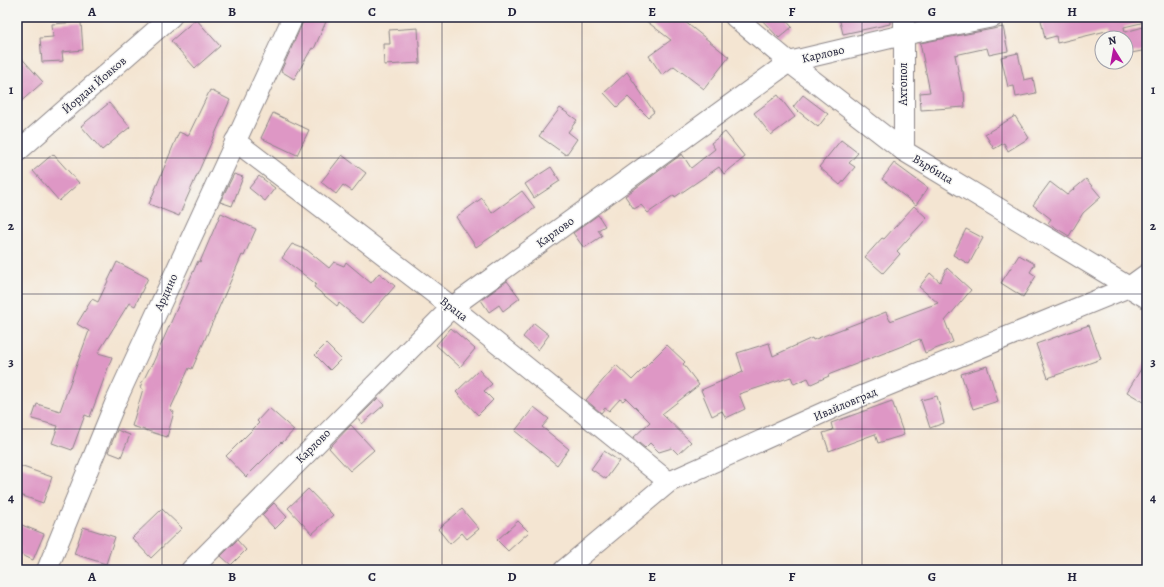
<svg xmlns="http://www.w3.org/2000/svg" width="1164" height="587" viewBox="0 0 1164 587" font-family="Alegreya,serif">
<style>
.building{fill:#de97c5}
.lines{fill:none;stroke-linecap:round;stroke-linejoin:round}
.minor-casing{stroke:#8b8486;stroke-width:22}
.minor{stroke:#fff;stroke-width:20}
.grid{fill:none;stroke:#22223b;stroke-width:1;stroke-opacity:0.55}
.labels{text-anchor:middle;stroke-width:3;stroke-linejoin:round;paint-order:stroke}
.street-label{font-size:12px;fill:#22223b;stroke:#f6f6f2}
.neatline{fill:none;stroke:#22223b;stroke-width:1.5}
.grid-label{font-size:13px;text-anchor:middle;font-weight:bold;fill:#22223b}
</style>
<rect width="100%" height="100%" fill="#f6f6f2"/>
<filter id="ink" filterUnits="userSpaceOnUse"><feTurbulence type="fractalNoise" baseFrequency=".025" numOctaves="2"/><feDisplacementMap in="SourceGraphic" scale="8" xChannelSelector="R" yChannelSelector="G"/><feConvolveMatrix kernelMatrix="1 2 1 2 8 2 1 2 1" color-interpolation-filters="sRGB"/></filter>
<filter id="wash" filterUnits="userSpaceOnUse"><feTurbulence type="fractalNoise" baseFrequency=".012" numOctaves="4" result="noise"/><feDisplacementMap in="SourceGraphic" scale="16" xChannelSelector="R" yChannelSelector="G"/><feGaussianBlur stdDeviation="0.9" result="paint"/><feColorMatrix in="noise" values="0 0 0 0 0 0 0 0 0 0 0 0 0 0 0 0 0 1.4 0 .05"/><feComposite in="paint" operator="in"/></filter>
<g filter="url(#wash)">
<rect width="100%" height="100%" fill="#f4e5d2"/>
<g id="blocks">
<g class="building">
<polygon points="304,17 328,17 314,49 312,48 294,79 281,71 303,22"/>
<polygon points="641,17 679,17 729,57 704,89 674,66 662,75 649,56 671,40"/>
<polygon points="759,17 783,17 792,27 779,38"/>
<polygon points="839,17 890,17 890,24 843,34"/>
<polygon points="1054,17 1141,17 1141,23 1124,27 1125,32 1147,26 1147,50 1126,54 1126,38 1107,38 1106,31 1057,43 1056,36 1045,39 1041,20"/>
<polygon points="196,19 220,46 195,68 171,41"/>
<polygon points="81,22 83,50 62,52 63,61 42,62 40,38 53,37 52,24"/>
<polygon points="1003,27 1008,51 989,55 987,48 955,55 962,91 964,91 965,107 921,110 920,93 930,92 920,43"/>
<polygon points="418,28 420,63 384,65 383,44 390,44 389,30"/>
<polygon points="17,53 43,82 17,105"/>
<polygon points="1018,53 1024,80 1033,78 1036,93 1016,97 1014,86 1008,87 1001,57"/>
<polygon points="627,72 654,112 648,117 628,97 617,107 604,93"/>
<polygon points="210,90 230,100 179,216 149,204 179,132 188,136"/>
<polygon points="778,95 795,117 771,135 754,113"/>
<polygon points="803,95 828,114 818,127 793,107"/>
<polygon points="109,103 130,127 102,150 81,126"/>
<polygon points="560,108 577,120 568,132 577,139 566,155 539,136"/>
<polygon points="273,113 309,130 297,155 261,138"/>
<polygon points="1015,116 1029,138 1008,151 1004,143 994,149 985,134"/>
<polygon points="725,132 745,157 724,174 719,167 675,197 674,195 648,213 641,205 634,209 625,196 682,154 691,168 715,149 711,143"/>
<polygon points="841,140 858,153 849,163 855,167 840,185 819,167"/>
<polygon points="53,154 79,183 59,201 33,171"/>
<polygon points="342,155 366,173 352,191 343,185 336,194 321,182"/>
<polygon points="894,163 928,188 916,205 882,179"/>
<polygon points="551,167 560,181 534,198 525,184"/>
<polygon points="234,174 243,177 232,206 220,202"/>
<polygon points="259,176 275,188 265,201 249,188"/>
<polygon points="1086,179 1101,197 1083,213 1069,236 1048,223 1051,219 1033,205 1050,182 1067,195"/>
<polygon points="522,191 535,208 476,247 456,217 482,198 492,213"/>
<polygon points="914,206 927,218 897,251 900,254 883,273 865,257 882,238 884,239"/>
<polygon points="221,213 256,229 244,256 242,255 192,369 189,368 170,410 174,412 167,437 132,426 143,389 140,387 151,365 152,365 198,261 200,262"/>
<polygon points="598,215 605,226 598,230 602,236 584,248 573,233"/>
<polygon points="966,229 983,238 969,264 953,255"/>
<polygon points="292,244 307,250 329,268 334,262 344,266 346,262 371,283 379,273 395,286 363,323 339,303 337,306 314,287 316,284 282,258"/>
<polygon points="1019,255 1035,264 1030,272 1036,276 1023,297 1001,283"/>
<polygon points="117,262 148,278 135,306 129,303 98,353 112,357 90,417 85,415 72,450 52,443 58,426 32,419 37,404 60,411 89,331 77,324 92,299 98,302"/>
<polygon points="947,268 971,290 945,321 953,342 925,353 920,339 828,375 829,376 811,384 808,378 794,384 791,377 739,394 745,409 726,418 722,411 712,416 701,390 743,372 737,353 769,343 773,356 812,338 813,340 886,312 890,321 938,303 919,287 930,273 940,282"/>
<polygon points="507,281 520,298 503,311 499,305 489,312 481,300"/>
<polygon points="534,323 549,335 538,350 523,337"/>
<polygon points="1089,325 1101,359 1048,378 1036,344"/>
<polygon points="451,328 475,349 460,367 436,345"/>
<polygon points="326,344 341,359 330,370 315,355"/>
<polygon points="667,345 685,362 683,364 699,385 662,414 691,442 678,454 672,448 659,452 650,443 645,448 633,438 650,422 626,398 623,401 620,399 609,411 605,408 601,413 586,400 616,365 632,380"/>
<polygon points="1147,359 1147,404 1127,392"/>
<polygon points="987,366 998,401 973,409 961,374"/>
<polygon points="479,370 492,384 484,391 493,400 478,415 456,392"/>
<polygon points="937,396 944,423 930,428 921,400"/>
<polygon points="378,398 384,405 362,424 358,418"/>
<polygon points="892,401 904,435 878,443 875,434 829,451 823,433 833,430 831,423"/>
<polygon points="534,407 549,419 542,427 569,449 557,465 515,431"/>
<polygon points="269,408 294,430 282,443 281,442 246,477 226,456 259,423 257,421"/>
<polygon points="351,425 374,450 350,471 329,448"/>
<polygon points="117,430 130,435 121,457 108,452"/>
<polygon points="604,451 619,461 606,479 591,469"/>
<polygon points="17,465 52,477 43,503 17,494"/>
<polygon points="308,489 333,515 312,534 288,508"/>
<polygon points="274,503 287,517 275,529 262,515"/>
<polygon points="162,509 182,528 151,558 132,538"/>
<polygon points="462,509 479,529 467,539 462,533 450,544 438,529"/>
<polygon points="518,521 529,532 508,551 497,540"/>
<polygon points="17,523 44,534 33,560 17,553"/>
<polygon points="83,527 115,537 106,564 74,554"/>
<polygon points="237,540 246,550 231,565 221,556"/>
</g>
</g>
</g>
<g filter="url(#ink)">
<use href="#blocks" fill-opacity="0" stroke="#8b8486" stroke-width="1"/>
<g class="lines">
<g class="minor-casing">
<g id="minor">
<polyline points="735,17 789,62 904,151 1147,298"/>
<polyline points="235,141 452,307 669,482"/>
<polyline points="904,151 904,17"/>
<polyline points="17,152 171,17"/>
<polyline points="47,570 116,401 293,17"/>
<polyline points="191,570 452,307 789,62 903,35 993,17"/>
<polyline points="564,570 669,482 840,405 1129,287 1147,274"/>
</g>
</g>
<use href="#minor" class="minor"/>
</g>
</g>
<path class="grid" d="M162,17V570M302,17V570M442,17V570M582,17V570M722,17V570M862,17V570M1002,17V570M17,158H1147M17,294H1147M17,429H1147"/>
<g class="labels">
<g class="street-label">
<text transform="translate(823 54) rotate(-13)" y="4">Карлово</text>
<text transform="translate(903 84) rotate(-90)" y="4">Ахтопол</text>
<text transform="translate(94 85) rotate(-41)" y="4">Йордан Йовков</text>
<text transform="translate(933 169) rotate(31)" y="4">Върбица</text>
<text transform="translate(555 232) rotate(-36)" y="4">Карлово</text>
<text transform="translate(166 292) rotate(-65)" y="4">Ардино</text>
<text transform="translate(454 309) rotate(38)" y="4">Враца</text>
<text transform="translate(845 404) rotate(-23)" y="4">Ивайловград</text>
<text transform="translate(313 446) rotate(-45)" y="4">Карлово</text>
</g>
</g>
<rect width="1164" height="587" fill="none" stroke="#f6f6f2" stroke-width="44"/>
<g transform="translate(1114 50) rotate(349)"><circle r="19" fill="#f6f6f2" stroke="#a1a1a9"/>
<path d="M0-3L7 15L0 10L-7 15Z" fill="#b5179e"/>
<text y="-6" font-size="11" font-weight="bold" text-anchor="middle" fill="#22223b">N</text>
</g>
<rect x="22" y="22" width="1120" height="543" class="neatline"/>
<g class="grid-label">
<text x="92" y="16">A</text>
<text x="232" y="16">B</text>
<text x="372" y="16">C</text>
<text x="512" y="16">D</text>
<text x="652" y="16">E</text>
<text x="792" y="16">F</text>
<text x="932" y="16">G</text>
<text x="1072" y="16">H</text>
<text x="11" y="94">1</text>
<text x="1153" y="94">1</text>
<text x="11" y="230">2</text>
<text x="1153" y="230">2</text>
<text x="11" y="366">3</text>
<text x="1153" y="366">3</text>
<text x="11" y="502">4</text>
<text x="1153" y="502">4</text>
<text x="92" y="581">A</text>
<text x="232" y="581">B</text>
<text x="372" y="581">C</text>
<text x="512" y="581">D</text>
<text x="652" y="581">E</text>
<text x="792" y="581">F</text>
<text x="932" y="581">G</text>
<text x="1072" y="581">H</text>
</g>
</svg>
